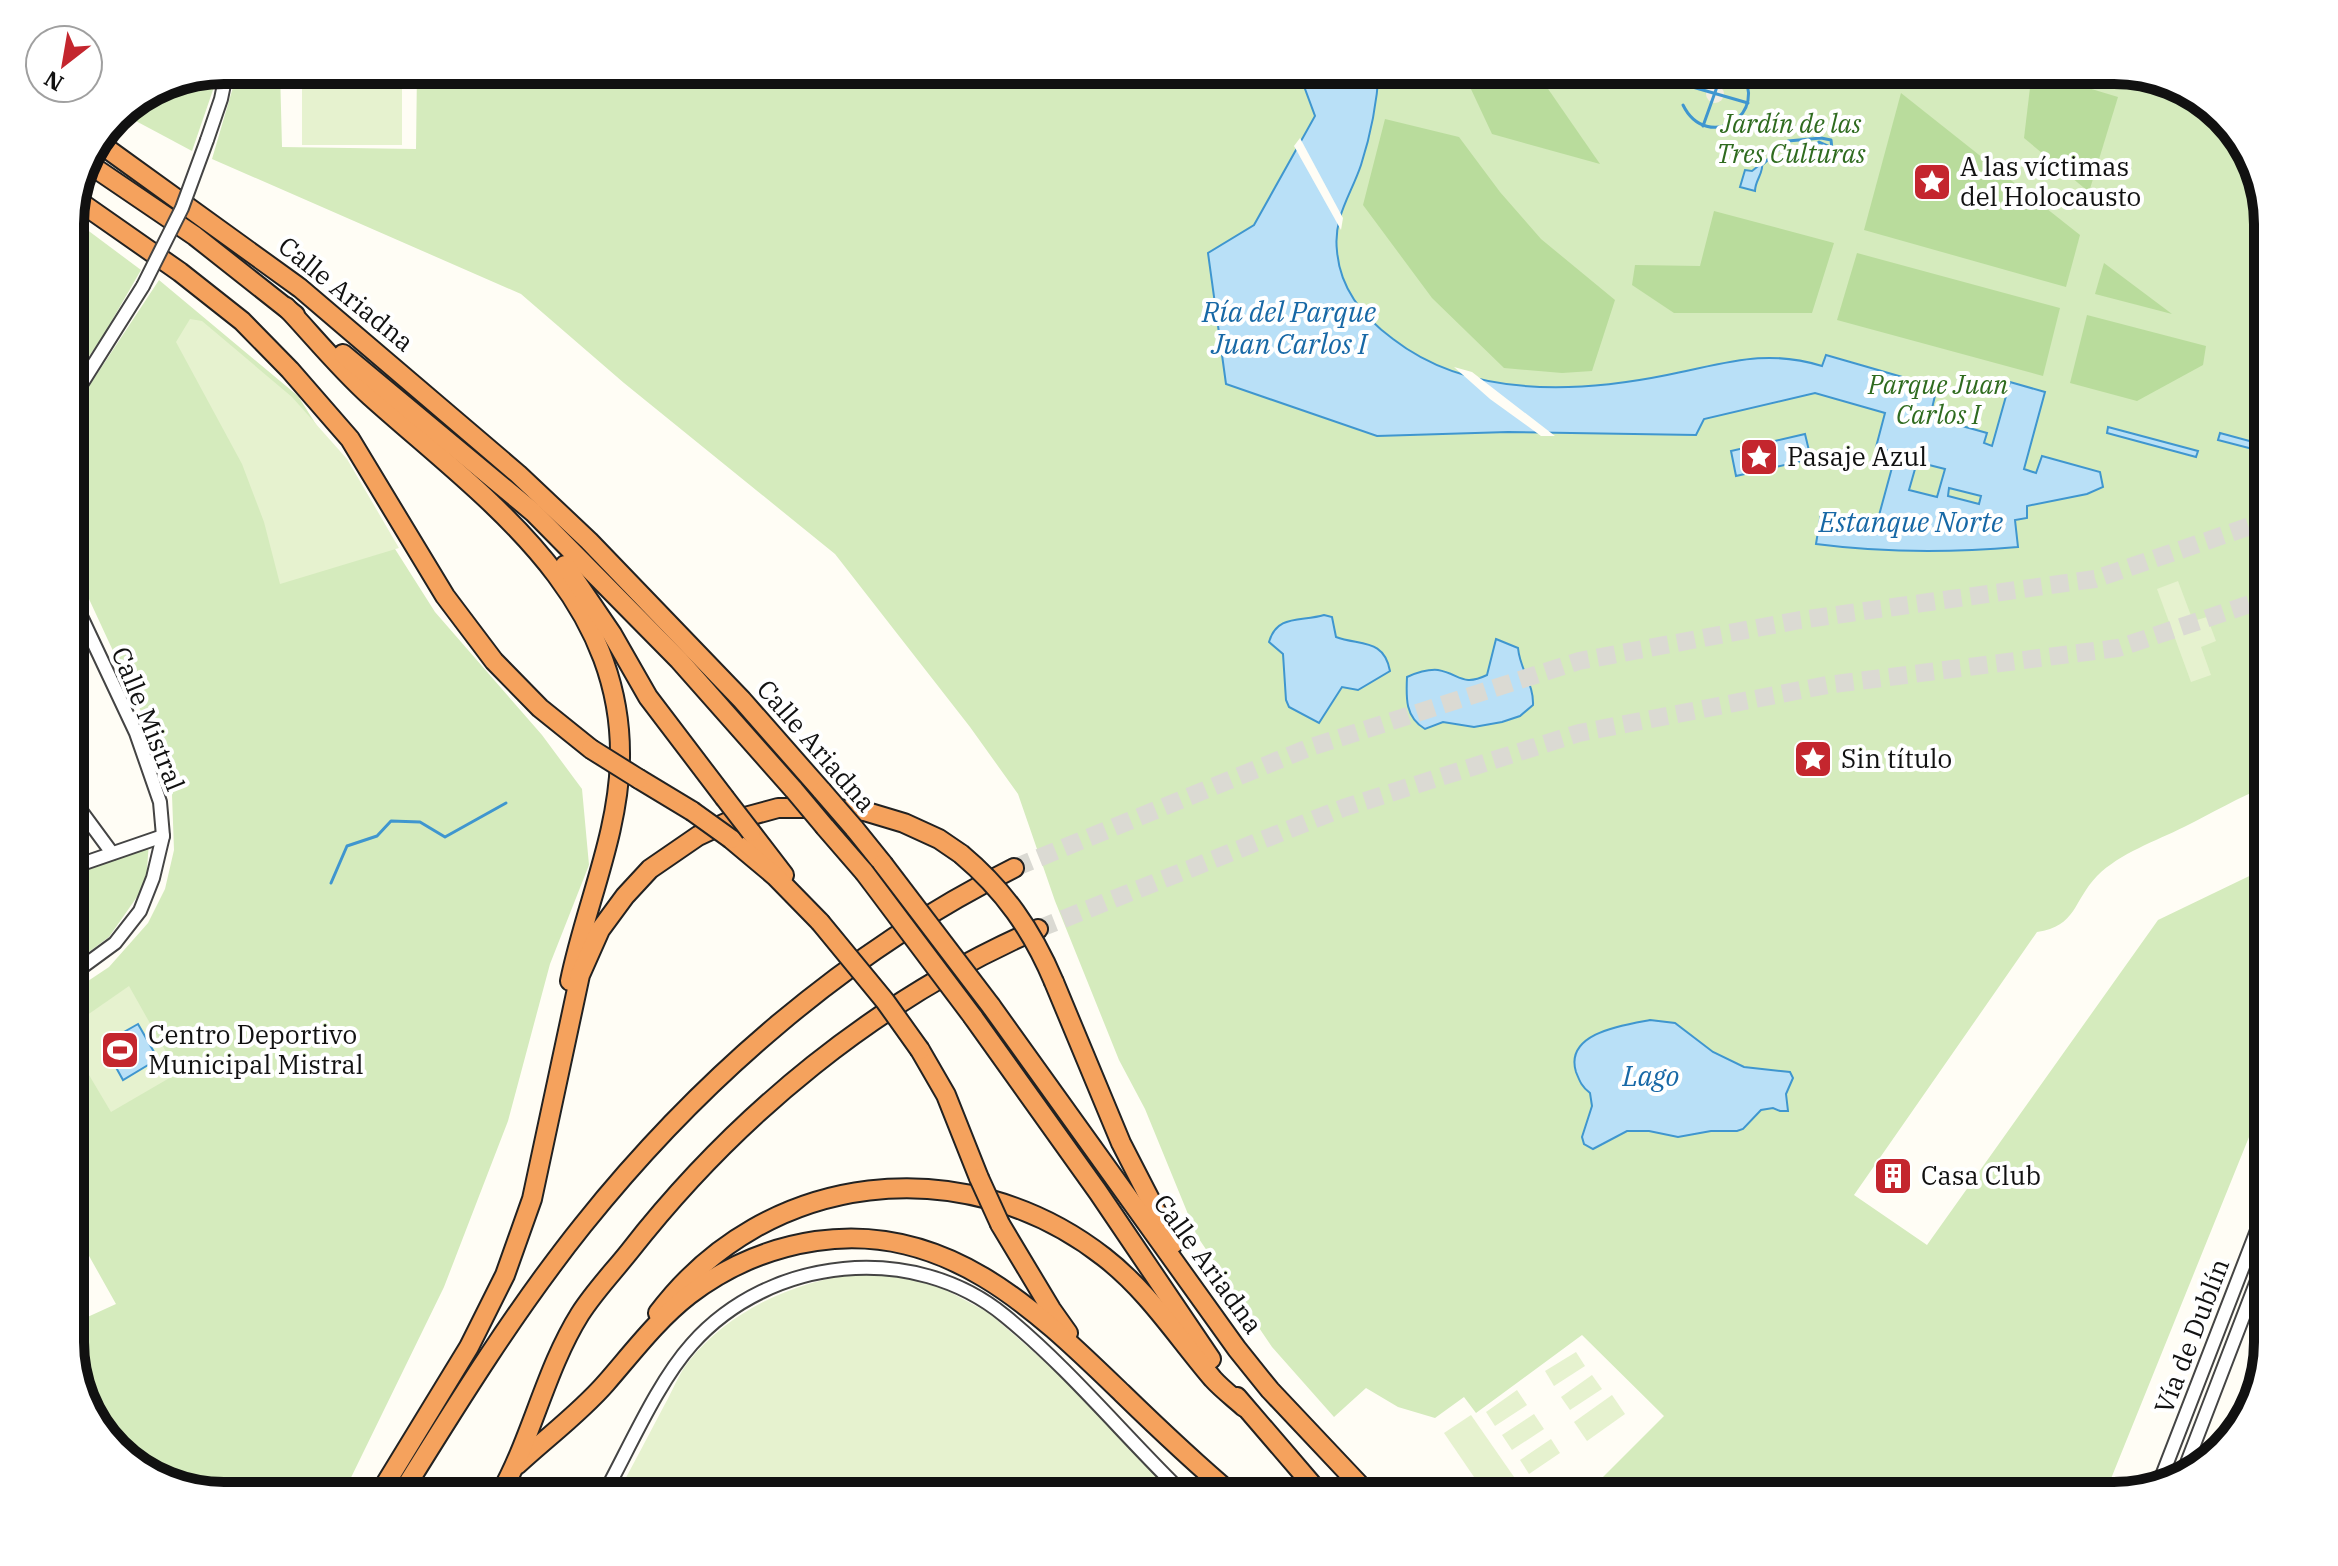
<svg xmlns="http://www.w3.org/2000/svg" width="2338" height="1566" viewBox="0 0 2338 1566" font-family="'IBM Plex Serif',serif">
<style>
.green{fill:#d5ebbd}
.forest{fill:#b9dc9c}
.pitch{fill:#e6f2cf}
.plaza{fill:#f1ede2}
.water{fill:#b9e0f7;stroke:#3f96cf;stroke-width:2;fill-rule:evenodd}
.pier{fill:#fffdf5}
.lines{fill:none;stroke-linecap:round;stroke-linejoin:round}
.stream{stroke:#3f96cf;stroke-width:3}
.highway-tunnel{stroke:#dbdad3;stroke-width:18;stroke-dasharray:18 9;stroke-linecap:butt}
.minor-casing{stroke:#444;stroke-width:16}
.highway-casing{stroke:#222;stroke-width:22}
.minor{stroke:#fff;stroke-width:12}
.highway{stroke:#f5a25d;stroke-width:18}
.minor-bridge-casing{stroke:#444;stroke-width:16;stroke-linecap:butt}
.highway-bridge-casing{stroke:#222;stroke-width:22;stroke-linecap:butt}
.minor-bridge{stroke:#fff;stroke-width:12}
.highway-bridge{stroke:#f5a25d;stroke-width:18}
.labels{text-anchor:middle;stroke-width:8;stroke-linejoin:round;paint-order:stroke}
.park-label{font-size:26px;font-style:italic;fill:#2f6b1f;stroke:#fff}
.poi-label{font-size:26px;fill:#111;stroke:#fff;text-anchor:start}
.street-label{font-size:26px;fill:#111;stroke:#fff}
.water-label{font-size:28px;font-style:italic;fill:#1768a6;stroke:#fff}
.rim{fill:none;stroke:#111;stroke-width:10}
</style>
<rect width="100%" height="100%" fill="#fffdf5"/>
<g class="green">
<path d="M238,70H280L282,147L416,149L417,70H2114L2200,96L2248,147L2268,223V786C2239,797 2212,813 2184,827C2156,841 2120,853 2097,876C2073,901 2077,926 2037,932L1854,1195L1927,1245L2158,920L2268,867V1090L2104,1496H1584L1664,1416L1582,1335L1476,1413L1464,1397L1435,1418L1398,1407L1366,1388L1334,1417L1272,1347L1197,1236L1145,1109L1119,1060L1055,901L1018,794L970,727L835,554L624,383L521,294L212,159Z"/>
<polygon points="216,72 213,90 192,151 119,112 165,82"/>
<polygon points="70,217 141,270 103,336 70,384"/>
<polygon points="159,280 298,396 435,612 542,735 582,789 589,865 550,964 508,1121 444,1287 342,1496 224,1496 138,1470 90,1419 70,1352 70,1325 116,1304 70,1222 70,993 109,967 148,923 165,889 174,850 172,795 158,748 70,558 70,415"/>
<polygon points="149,841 146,884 109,937 70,966 70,865"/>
</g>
<g class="forest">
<polygon points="1462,70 1535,70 1600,164 1492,134"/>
<polygon points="2032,71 2118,97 2089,192 2024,138"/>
<polygon points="1901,93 2080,235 2066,287 1864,230"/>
<polygon points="1385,119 1459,137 1500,192 1541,239 1615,300 1592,371 1562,373 1504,368 1432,298 1363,205"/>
<polygon points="1714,211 1834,243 1812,313 1674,313 1632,285 1635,265 1700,266"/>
<polygon points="1857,253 2060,308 2043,376 1837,320"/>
<polygon points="2104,263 2172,314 2095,294"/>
<polygon points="2087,315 2206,346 2203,365 2137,401 2070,383"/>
</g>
<g class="pitch">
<rect x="302" y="70" width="100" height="75"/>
<polygon points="190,319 202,321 292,397 347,459 399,548 280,584 264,522 242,464 176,342"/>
<polygon points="2178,581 2193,621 2207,617 2216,641 2201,647 2211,675 2191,682 2157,589"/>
<polygon points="129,986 178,1073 111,1112 70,1043 70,1027"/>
<path d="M860,1274L903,1276L946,1290L989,1313L1059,1374L1176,1496H616C633,1465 649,1434 665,1404C673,1390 679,1373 689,1361C730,1310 796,1280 860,1274Z"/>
<polygon points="1576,1352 1585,1366 1554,1386 1545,1371"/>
<polygon points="1592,1375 1602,1389 1570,1410 1561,1397"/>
<polygon points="1517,1390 1527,1405 1495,1426 1486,1412"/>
<polygon points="1612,1395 1625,1414 1587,1441 1574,1422"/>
<polygon points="1534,1414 1544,1429 1512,1450 1502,1435"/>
<polygon points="1471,1415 1521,1487 1508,1496 1487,1496 1444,1433"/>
<polygon points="1551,1439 1560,1453 1529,1474 1520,1460"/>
</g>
<circle class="plaza" cx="1715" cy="94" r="9"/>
<g class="water">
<path d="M1298,70H1379C1377,102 1371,134 1361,165C1351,195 1333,217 1337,251C1340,289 1363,317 1393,339C1469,398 1578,393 1667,375C1724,364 1764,348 1822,366L1826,355L1937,387L1930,417L1987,433L1984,443L1992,446L2010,382L2045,392L2024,469L2036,473L2042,456L2100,472L2103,487L2087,494L2027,506V518L2015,520L2018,547C1948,553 1885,553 1816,544L1821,513L1878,519L1896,453L1876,447L1885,413L1815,393L1704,419L1696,435L1508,432L1377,436L1226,384L1208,253L1254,225L1315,116ZM1917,462L1945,469L1937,497L1909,490ZM1949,488L1981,496L1979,504L1948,496Z"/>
<path d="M1762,163C1764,173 1755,180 1755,191L1740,187L1745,170L1752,171Z"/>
<polygon points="2108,427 2198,451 2196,457 2107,433"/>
<polygon points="2220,433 2268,446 2268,453 2218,440"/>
<polygon points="1805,434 1811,459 1736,476 1731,451"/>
<path d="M1324,615L1332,617L1336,637C1360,646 1384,638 1390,671L1358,690L1342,687L1319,723L1289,707L1286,700L1283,654L1269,642C1277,614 1301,622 1324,615Z"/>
<path d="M1496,639L1518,648C1520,670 1534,684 1533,705L1520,716L1502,722L1474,727L1443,722L1425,729C1405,717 1406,698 1407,677C1416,673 1427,669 1438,670C1460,674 1462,687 1487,675Z"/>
<path d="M1650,1020L1675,1023L1713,1052L1744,1067L1790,1072L1793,1078L1786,1094L1788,1111H1780L1773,1108L1761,1110L1743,1129L1737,1131H1711L1678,1137L1649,1131H1627L1593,1149L1584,1144L1582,1137L1592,1106L1590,1093C1582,1087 1580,1082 1576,1072C1564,1033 1623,1025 1650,1020Z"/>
<polygon points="138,1024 158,1059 123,1080 103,1044"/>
</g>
<g class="pier">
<polygon points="1300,138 1343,218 1341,230 1294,146"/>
<polygon points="1454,367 1472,372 1555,436 1541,436 1537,433 1490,399"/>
</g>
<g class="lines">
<g class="stream">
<polyline points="1689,86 1748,103"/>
<path d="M1683,105C1707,154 1773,113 1739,70"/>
<polyline points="1703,126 1723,70"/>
<polyline points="1763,164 1788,141 1821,138 1831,140 1832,149 1826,155 1818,152 1816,145 1819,142 1828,146 1826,149 1820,147 1824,146"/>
<polyline points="331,883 347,846 377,836 391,821 420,822 445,837 506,803"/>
</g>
<g class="highway-tunnel">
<polyline points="1014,868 1308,748 1579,661 1800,620 2095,579 2268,520"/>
<polyline points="1038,929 1343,808 1579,733 1827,685 2118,648 2268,598"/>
</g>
<g class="minor-casing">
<g id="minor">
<polyline points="207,140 221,99 227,70"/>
<polyline points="70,402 143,286"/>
<polyline points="70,593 136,733 160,802 163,836 153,878 140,911 115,943 70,976"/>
<polyline points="70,796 112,853"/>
<polyline points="70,868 163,836"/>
<polyline points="2180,1481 2268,1252"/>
<polyline points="2158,1486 2268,1202"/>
<path d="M603,1496C629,1449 657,1383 692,1344C770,1256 914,1241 1005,1316C1071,1370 1125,1437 1186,1496"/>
</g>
</g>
<g class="highway-casing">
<g id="highway">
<polyline points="102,145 300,288 518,474 589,541 742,700 822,791"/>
<polyline points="92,166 195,236 295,315"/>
<polyline points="77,200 180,272 242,321 290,370 350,439 445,596 494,661 540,708 591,749"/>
<path d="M286,307C314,337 340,369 370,396C480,495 622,590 620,757C619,834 585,907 570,981"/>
<polyline points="343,354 533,512 679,660 794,790"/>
<polyline points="565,565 612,634 648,697 724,797"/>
<polyline points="639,779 692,811"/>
<polyline points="825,827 864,872"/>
<polyline points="854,828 883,864"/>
<polyline points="751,832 784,875"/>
<polyline points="731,839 775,876 820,922"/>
<polyline points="1054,982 1121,1143 1173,1244"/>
<polyline points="991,1006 1237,1349 1270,1390 1370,1496"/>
<polyline points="973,1017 1098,1192 1211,1359"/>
<polyline points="920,1050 946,1095 979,1178"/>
<polyline points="1000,1224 1051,1309 1068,1333"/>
<path d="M658,1313C766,1170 964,1148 1104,1257C1148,1291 1177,1337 1213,1379C1222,1389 1234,1398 1244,1407"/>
<polyline points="1237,1397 1322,1496"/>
<path d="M517,1465C546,1438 580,1413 606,1383C633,1352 657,1320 689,1295C727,1266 769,1248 816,1241C947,1222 1035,1309 1122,1393C1159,1429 1195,1463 1234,1496"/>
<polyline points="378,1496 469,1347 505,1275 532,1199 580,975 600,930 625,896 650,869 698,836 730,821 778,808 822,808 864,811 904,823 939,839 961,854"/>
<path d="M400,1496C457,1404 515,1310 583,1225C699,1080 847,951 1014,868"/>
<path d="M499,1496C532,1438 545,1370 580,1314C594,1292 613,1272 629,1252C736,1115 877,999 1038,929"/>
</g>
</g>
<use href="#minor" class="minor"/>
<use href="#highway" class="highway"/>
<g class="minor-bridge-casing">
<polyline id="minor-bridge" points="143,286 182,208 207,140"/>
</g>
<g class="highway-bridge-casing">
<g id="highway-bridge">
<polyline points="591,749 639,779"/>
<polyline points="794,790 825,827"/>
<polyline points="822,791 854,828"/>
<polyline points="724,797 751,832"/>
<polyline points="692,811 731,839"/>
<path d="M961,854C1004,890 1032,930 1054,982"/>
<polyline points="883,864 991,1006"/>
<polyline points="864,872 973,1017"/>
<polyline points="820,922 885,1001 920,1050"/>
<polyline points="979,1178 1000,1224"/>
</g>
</g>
<use href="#minor-bridge" class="minor-bridge"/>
<use href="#highway-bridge" class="highway-bridge"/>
</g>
<defs>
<g id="sight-square" transform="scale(2)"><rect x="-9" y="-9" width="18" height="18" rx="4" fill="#c4262e" stroke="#fff"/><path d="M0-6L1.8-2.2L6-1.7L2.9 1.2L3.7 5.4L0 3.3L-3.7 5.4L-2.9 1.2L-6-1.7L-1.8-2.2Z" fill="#fff"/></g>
<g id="stadium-square" transform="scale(2)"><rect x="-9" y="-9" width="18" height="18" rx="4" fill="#c4262e" stroke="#fff"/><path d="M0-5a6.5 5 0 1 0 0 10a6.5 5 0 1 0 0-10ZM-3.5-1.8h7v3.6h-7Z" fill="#fff"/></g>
<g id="building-square" transform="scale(2)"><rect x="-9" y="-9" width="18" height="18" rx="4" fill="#c4262e" stroke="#fff"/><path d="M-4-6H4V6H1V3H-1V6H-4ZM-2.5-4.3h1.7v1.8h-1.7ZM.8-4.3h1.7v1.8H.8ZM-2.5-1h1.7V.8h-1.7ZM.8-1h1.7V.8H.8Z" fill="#fff"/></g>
</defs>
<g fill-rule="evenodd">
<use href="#sight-square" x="1932" y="182"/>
<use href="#sight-square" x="1759" y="457"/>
<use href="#sight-square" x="1813" y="759"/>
<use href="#stadium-square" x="120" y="1050"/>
<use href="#building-square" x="1893" y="1176"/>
</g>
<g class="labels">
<g class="park-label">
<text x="1791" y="133">Jardín de las<tspan x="1791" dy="30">Tres Culturas</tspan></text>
<text x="1938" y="394">Parque Juan<tspan x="1938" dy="30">Carlos I</tspan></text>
</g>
<g class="poi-label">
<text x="1960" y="176">A las víctimas<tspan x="1960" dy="30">del Holocausto</tspan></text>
<text x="1787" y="466">Pasaje Azul</text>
<text x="1841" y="768">Sin título</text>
<text x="148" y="1044">Centro Deportivo<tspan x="148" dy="30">Municipal Mistral</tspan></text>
<text x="1921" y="1185">Casa Club</text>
</g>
<g class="street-label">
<text transform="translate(346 294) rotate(39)" y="9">Calle Ariadna</text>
<text transform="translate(148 719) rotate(68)" y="9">Calle Mistral</text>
<text transform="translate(816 746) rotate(49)" y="9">Calle Ariadna</text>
<text transform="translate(1208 1264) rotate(54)" y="9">Calle Ariadna</text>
<text transform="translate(2192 1336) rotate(-69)" y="9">Vía de Dublín</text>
</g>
<g class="water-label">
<text x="1289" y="322">Ría del Parque<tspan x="1289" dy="32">Juan Carlos I</tspan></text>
<text x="1911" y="532">Estanque Norte</text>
<text x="1651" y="1086">Lago</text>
</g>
</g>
<path d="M0 0H2338V1566H0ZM224 84H2114A140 140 0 0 1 2254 224V1342A140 140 0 0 1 2114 1482H224A140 140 0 0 1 84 1342V224A140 140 0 0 1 224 84Z" fill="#fff" fill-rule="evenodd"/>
<path class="rim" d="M224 84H2114A140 140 0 0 1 2254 224V1342A140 140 0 0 1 2114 1482H224A140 140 0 0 1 84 1342V224A140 140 0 0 1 224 84Z"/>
<g transform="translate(64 64) rotate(211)"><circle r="38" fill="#ffffff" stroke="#a0a0a0" stroke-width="2"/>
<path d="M0-6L14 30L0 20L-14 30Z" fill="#c4262e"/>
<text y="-12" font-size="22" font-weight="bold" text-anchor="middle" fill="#111111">N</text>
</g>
</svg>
